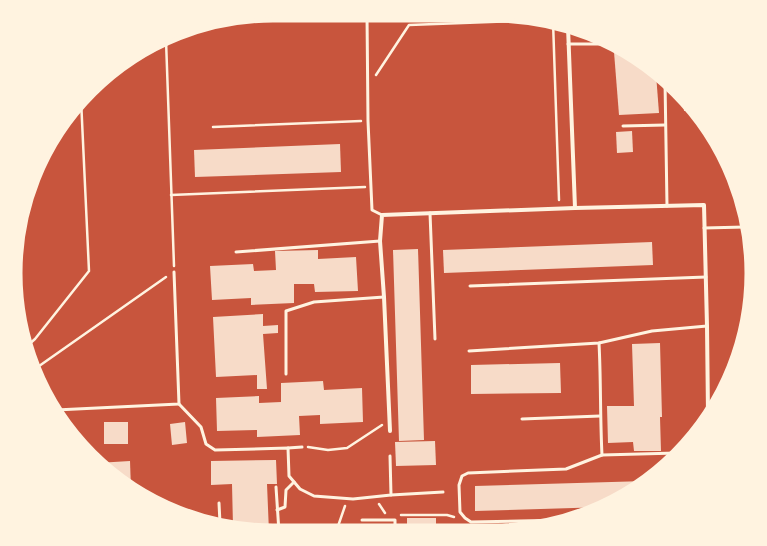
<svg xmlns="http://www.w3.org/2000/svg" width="767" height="546" viewBox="0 0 767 546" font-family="'DejaVu Sans',sans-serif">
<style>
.building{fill:#f7dbc8}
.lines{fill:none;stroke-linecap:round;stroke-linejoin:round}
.path{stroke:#fff3e0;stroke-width:2.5}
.service{stroke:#fff3e0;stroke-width:3}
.minor{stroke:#fff3e0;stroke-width:4}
.rim{fill:none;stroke:#fff3e0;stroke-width:5}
</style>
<rect width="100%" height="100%" fill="#c8553d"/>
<g class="building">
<polygon points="628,51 656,74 659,113 619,115 614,52"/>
<polygon points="683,96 690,102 695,111 684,111"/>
<polygon points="632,131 633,152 617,153 616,132"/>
<polygon points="340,144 341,172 195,177 194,150"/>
<polygon points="652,242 653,265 444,273 443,250"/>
<polygon points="418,249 424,440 399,441 393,250"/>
<polygon points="318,250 318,259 356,257 358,291 315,292 314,284 294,284 294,303 251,305 251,298 212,300 210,266 253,264 254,271 276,270 275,251"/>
<polygon points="263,314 263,326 278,325 278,333 263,334 267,389 257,389 257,375 216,377 213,317"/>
<polygon points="660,343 662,417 660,417 661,451 634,451 633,442 608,443 607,406 634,406 632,344"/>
<polygon points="560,363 561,393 471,394 471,365"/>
<polygon points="323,381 324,390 362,388 363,422 320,424 320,415 299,416 300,435 257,437 257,430 217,431 216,398 259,396 259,403 281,402 281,383"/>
<rect x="104" y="422" width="24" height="22"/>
<polygon points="185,422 187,443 172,445 170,424"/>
<polygon points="435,441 436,465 396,466 395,442"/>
<polygon points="76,442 84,442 84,451 77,444"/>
<polygon points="276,460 277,484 267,484 269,532 256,532 233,526 232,484 211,485 211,461"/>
<polygon points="130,461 131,489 115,479 97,463"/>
<polygon points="646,481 609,506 606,507 475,511 475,486"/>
<polygon points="407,518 436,518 436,531 407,532"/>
</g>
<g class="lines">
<g class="path">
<polyline points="553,21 559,200"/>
<polyline points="166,40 174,266"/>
<polyline points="376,75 409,25 517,21 517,18"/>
<polyline points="213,127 361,121"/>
<polyline points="171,195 365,187"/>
<polyline points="26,347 35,339 89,271 81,99"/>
<polyline points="32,371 166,277"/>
<polyline points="308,447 328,450 347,448 382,425"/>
<polyline points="379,504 385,513"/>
<polyline points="401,515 447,515 454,517"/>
<polyline points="336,532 345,506"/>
</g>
<g class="service">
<polyline points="367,15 368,121 372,210 382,215"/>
<polyline points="568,44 613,44"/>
<polyline points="665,81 667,206"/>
<polyline points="623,126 665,125"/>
<polyline points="430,213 435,339"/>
<polyline points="704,228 745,227"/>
<polyline points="236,252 380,241"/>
<polyline points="470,286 706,277"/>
<path d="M599,343C601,380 600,417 602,455"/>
<polyline points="469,351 599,343 652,331 707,326"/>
<polyline points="286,374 286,311 314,302 384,297"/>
<polyline points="179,404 201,427 206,444 215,450 288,448 289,476 300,489 314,496 353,499 391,495 390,456"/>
<polyline points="56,410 179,404 174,272"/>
<polyline points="522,419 600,416"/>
<polyline points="288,448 302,447"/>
<polyline points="276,487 279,532"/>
<polyline points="391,495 443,492"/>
<polyline points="219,503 220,523"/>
<polyline points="277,510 285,507 286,490 294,482"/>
<polyline points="362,520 395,520 395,532"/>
<polyline points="565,520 471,522 465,518 460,512 459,485 462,476 468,473 566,469 602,455 677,453"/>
</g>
<g class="minor">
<polyline points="568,27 575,208"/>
<polyline points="390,431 384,297 380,241 382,215 575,208 704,205 707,326 708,414"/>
</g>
</g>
<path d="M0 0H767V546H0ZM273 20H494A253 253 0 0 1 747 273V273A253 253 0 0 1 494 526H273A253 253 0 0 1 20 273V273A253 253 0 0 1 273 20Z" fill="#fff3e0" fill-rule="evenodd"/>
<path class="rim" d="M273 20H494A253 253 0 0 1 747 273V273A253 253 0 0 1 494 526H273A253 253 0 0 1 20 273V273A253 253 0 0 1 273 20Z"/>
</svg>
